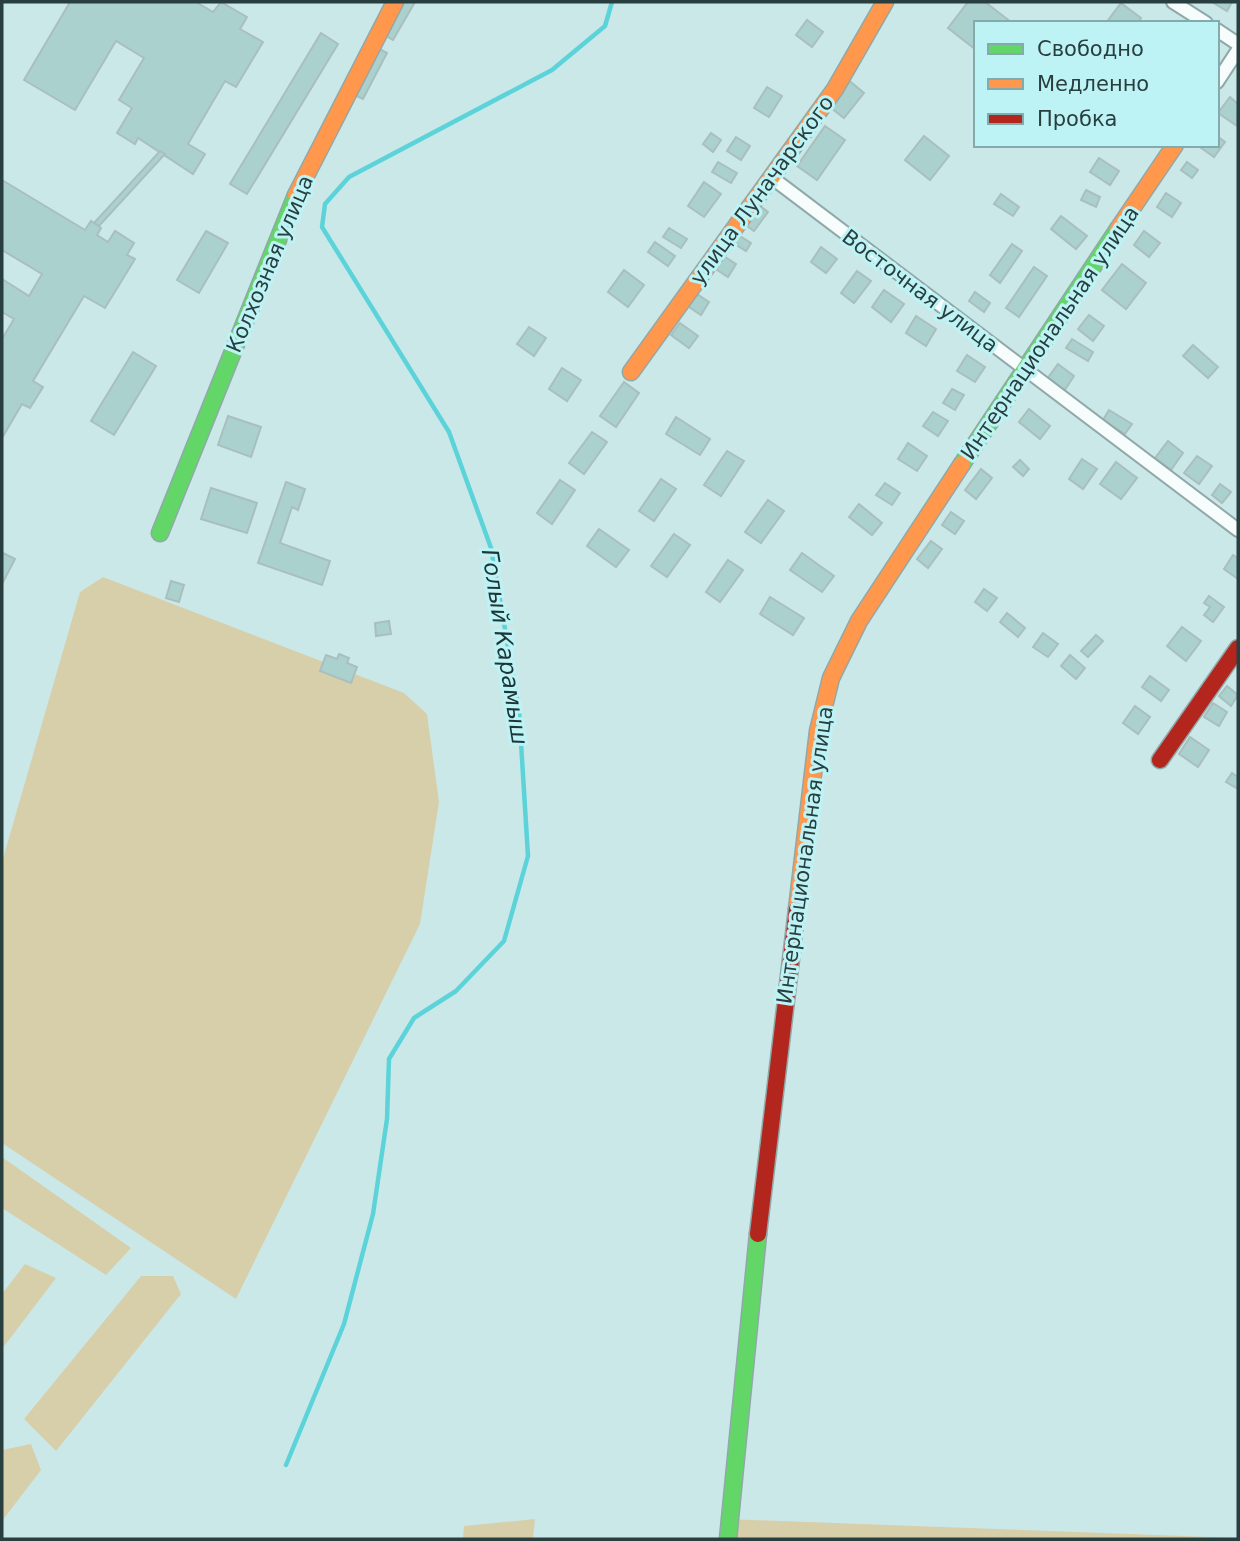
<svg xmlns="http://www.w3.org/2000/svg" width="1240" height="1541" viewBox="0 0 1240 1541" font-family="'DejaVu Sans',sans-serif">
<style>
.green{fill:#d7cfaa}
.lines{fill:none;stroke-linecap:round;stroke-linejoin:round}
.stream{stroke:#5cd3d9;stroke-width:4.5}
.building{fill:#abd1ce;stroke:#a9bfbe;stroke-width:2}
.street-casing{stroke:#91a8a9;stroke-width:16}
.fast-casing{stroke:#91a8a9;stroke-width:19}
.slow-casing{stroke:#91a8a9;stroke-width:19}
.jam-casing{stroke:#91a8a9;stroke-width:19}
.street{stroke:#f7fcfc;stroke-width:12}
.fast{stroke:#63d668;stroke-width:16}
.slow{stroke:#ff974d;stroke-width:16}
.jam{stroke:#b3261e;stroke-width:16}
.labels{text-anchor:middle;stroke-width:6;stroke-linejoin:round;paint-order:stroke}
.street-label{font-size:21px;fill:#283e3f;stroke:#bef3f6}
.water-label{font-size:23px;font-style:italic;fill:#1d3536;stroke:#bef3f6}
</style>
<rect width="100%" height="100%" fill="#cbe8e9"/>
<g class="green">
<polygon points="103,577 404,693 427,714 439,802 420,924 236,1299 2,1143 2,862 80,592"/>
<polygon points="2,1157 131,1248 106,1275 2,1208"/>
<polygon points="25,1264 56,1278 2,1349 2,1294"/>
<polygon points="141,1276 173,1276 181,1294 56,1451 24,1419"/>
<polygon points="31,1444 41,1470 2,1521 2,1450"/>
<polygon points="535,1519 533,1539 463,1539 464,1526"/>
<polygon points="726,1519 1238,1538 1238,1539 728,1539"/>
</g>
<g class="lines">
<polyline class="stream" points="286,1465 344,1324 373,1214 387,1119 389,1059 414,1018 456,991 504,941 528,856 519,710 491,548 449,432 322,227 325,204 349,177 552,70 605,26 612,2"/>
</g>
<g class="building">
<polygon points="70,2 196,2 213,12 221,2 247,17 240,29 263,42 236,87 225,81 188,144 205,154 193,174 138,138 135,144 117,133 132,108 119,100 144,58 116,41 75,110 24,80"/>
<polygon points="397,2 415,2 393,40 379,32"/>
<polygon points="968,2 985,2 1011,22 976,23 976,50 948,28"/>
<polygon points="1212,2 1232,2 1227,11"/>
<polygon points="1121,3 1141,18 1138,23 1106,23"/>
<polygon points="807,20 823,32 812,47 796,35"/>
<polygon points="321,33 338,44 247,194 230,184"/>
<polygon points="374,46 387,53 363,99 350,93"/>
<polygon points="846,78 864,93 844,118 826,104"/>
<polygon points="767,87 782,96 769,117 754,108"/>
<polygon points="1230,97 1238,104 1237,126 1218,113"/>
<polygon points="825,126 845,140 817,180 797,166"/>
<polygon points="711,133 721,140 713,152 703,144"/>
<polygon points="924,136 949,156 930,180 905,160"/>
<polygon points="1217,136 1225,142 1214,157 1197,145 1217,145"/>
<polygon points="736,137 750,146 741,160 727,151"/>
<polygon points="160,151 165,154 99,226 94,223"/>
<polygon points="1099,158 1119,171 1110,185 1090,172"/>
<polygon points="718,162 737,173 731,183 712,172"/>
<polygon points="1187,162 1198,170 1192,178 1181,170"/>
<polygon points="2,180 85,230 91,221 101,228 97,235 108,242 115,231 134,243 127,255 135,259 105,308 84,296 33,381 43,387 30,408 22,404 2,438 2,339 14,319 2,312 2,279 29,296 42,274 2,250"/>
<polygon points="704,182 721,194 704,217 688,206"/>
<polygon points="1086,190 1100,197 1096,207 1081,200"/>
<polygon points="1166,193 1181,203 1172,217 1157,207"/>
<polygon points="1001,194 1019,207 1013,216 994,204"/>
<polygon points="749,198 768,212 754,231 735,217"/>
<polygon points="1061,216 1087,236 1076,249 1051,229"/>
<polygon points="669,228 687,239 681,248 663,237"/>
<polygon points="206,231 228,243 199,293 177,280"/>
<polygon points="1144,231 1160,243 1149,257 1134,245"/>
<polygon points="735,233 751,243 746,251 730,241"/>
<polygon points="655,242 675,256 668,266 648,252"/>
<polygon points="1012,244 1022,251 1000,283 990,275"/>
<polygon points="821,247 837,259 826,273 811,262"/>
<polygon points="722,255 736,264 728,277 714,268"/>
<polygon points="1122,264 1146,283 1126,309 1102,290"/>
<polygon points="1034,267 1047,276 1019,317 1006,308"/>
<polygon points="624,270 644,285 628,307 608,292"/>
<polygon points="857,271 871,281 854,303 841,293"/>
<polygon points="884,290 904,304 891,322 872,307"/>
<polygon points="694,292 709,302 701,315 686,305"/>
<polygon points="975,292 990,303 984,312 969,301"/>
<polygon points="1089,315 1104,326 1093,341 1078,329"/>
<polygon points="916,316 936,329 926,346 906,333"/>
<polygon points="680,323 698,336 689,348 671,335"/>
<polygon points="529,327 546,338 534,356 517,344"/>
<polygon points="1072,339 1093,352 1088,361 1066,348"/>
<polygon points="1193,345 1218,367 1208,378 1183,356"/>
<polygon points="133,352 156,366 114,435 91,421"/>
<polygon points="967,355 985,367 975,382 957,371"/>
<polygon points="1058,364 1074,376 1064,391 1047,379"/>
<polygon points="562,368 581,380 567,401 549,389"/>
<polygon points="624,382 639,393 616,427 600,416"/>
<polygon points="952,389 964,395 955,410 943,403"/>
<polygon points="1029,409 1050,426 1040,439 1019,422"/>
<polygon points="1109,410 1132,424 1125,434 1103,420"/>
<polygon points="933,412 948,421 938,436 923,426"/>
<polygon points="228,416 261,427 251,457 218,445"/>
<polygon points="676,417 710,439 700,455 666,434"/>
<polygon points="592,432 607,442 584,474 569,463"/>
<polygon points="1168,441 1183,453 1171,470 1155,458"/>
<polygon points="908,443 927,456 917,471 898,459"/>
<polygon points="727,451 744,461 721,496 704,485"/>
<polygon points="1197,456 1212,466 1199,484 1184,473"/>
<polygon points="1082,459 1097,469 1083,489 1069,479"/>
<polygon points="1020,460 1029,469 1023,476 1013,467"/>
<polygon points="1116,462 1137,478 1121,499 1100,484"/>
<polygon points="981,469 992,478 976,499 965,490"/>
<polygon points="661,479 676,489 654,521 639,511"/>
<polygon points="560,480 575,490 552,524 537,513"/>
<polygon points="286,482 305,489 298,510 292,507 280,543 330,561 322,585 258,563"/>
<polygon points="885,483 900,493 892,505 876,495"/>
<polygon points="1220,484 1231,492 1222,503 1212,495"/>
<polygon points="211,488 257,503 247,533 201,519"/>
<polygon points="768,500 784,511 761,543 745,532"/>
<polygon points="859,504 882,523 872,535 849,517"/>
<polygon points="951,512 964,521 955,534 942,525"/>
<polygon points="599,529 629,550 616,567 587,546"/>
<polygon points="674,534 690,545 667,577 651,566"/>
<polygon points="931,541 942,549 928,568 917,559"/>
<polygon points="3,553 15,559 2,584 2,556"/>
<polygon points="802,553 834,576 822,592 790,570"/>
<polygon points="1233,555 1238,558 1238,579 1224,569"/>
<polygon points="728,560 743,570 720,602 706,592"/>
<polygon points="171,581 184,585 179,602 166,598"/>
<polygon points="984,589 997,598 987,611 975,602"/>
<polygon points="1209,596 1224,607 1213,622 1204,615 1210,607 1204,603"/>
<polygon points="770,597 804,618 793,635 760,614"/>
<polygon points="1007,613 1025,628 1018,637 1000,622"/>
<polygon points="389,621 391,634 376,636 375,623"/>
<polygon points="1182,627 1201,641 1186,661 1167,646"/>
<polygon points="1043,633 1058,644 1048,657 1033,647"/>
<polygon points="1096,635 1103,641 1088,657 1081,651"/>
<polygon points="339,654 349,658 347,663 357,667 351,683 320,671 326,655 337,659"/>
<polygon points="1070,655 1085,668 1076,679 1061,666"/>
<polygon points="1150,676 1169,690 1161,701 1142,687"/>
<polygon points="1227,686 1238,695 1231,706 1219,696"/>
<polygon points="1213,703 1227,712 1219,726 1204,717"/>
<polygon points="1135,706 1150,717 1138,734 1123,723"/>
<polygon points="1190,737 1209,750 1198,767 1179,754"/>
<polygon points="1232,773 1238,777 1238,789 1226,782"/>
</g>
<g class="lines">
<g class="street-casing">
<g id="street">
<polyline points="1173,2 1206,23"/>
<polyline points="1217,30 1238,44"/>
<polyline points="1217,82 1238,50"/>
<polyline points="771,177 1238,530"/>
</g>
</g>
<g class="fast-casing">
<g id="fast">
<polyline points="962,464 1118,229"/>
<polyline points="160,533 296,195"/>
<polyline points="728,1539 758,1234"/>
</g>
</g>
<g class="slow-casing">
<g id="slow">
<polyline points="296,195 395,2"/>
<polyline points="1118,229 1175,145"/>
<polyline points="631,372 835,89 885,2"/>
<polyline points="797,909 818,731 831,678 859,621 962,464"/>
</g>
</g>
<g class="jam-casing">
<g id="jam">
<polyline points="1160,760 1238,648"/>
<polyline points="758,1234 797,909"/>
</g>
</g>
<use href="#street" class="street"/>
<use href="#fast" class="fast"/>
<use href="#slow" class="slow"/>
<use href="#jam" class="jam"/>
</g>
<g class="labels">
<g class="street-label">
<text transform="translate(762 190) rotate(-54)" y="7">улица Луначарского</text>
<text transform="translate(270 264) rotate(-67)" y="7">Колхозная улица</text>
<text transform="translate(920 291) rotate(37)" y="7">Восточная улица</text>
<text transform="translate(1050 333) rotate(-56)" y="7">Интернациональная улица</text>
<text transform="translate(805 855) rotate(-82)" y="7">Интернациональная улица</text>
</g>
<g class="water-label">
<text transform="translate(505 647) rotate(81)" y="8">Голый Карамыш</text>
</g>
</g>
<rect width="1240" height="1541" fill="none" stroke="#283e3f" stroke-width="7"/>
<rect x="974" y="21" width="245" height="126" fill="#bef3f6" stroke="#82abad" stroke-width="2"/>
<rect x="988" y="44" width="35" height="10" fill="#63d668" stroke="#82abad" stroke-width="2"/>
<text x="1037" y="56" font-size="21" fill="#283e3f">Свободно</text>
<rect x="988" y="79" width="35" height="10" fill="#ff974d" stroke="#82abad" stroke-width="2"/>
<text x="1037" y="91" font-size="21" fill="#283e3f">Медленно</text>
<rect x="988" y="114" width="35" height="10" fill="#b3261e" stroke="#82abad" stroke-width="2"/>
<text x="1037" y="126" font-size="21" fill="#283e3f">Пробка</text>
</svg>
